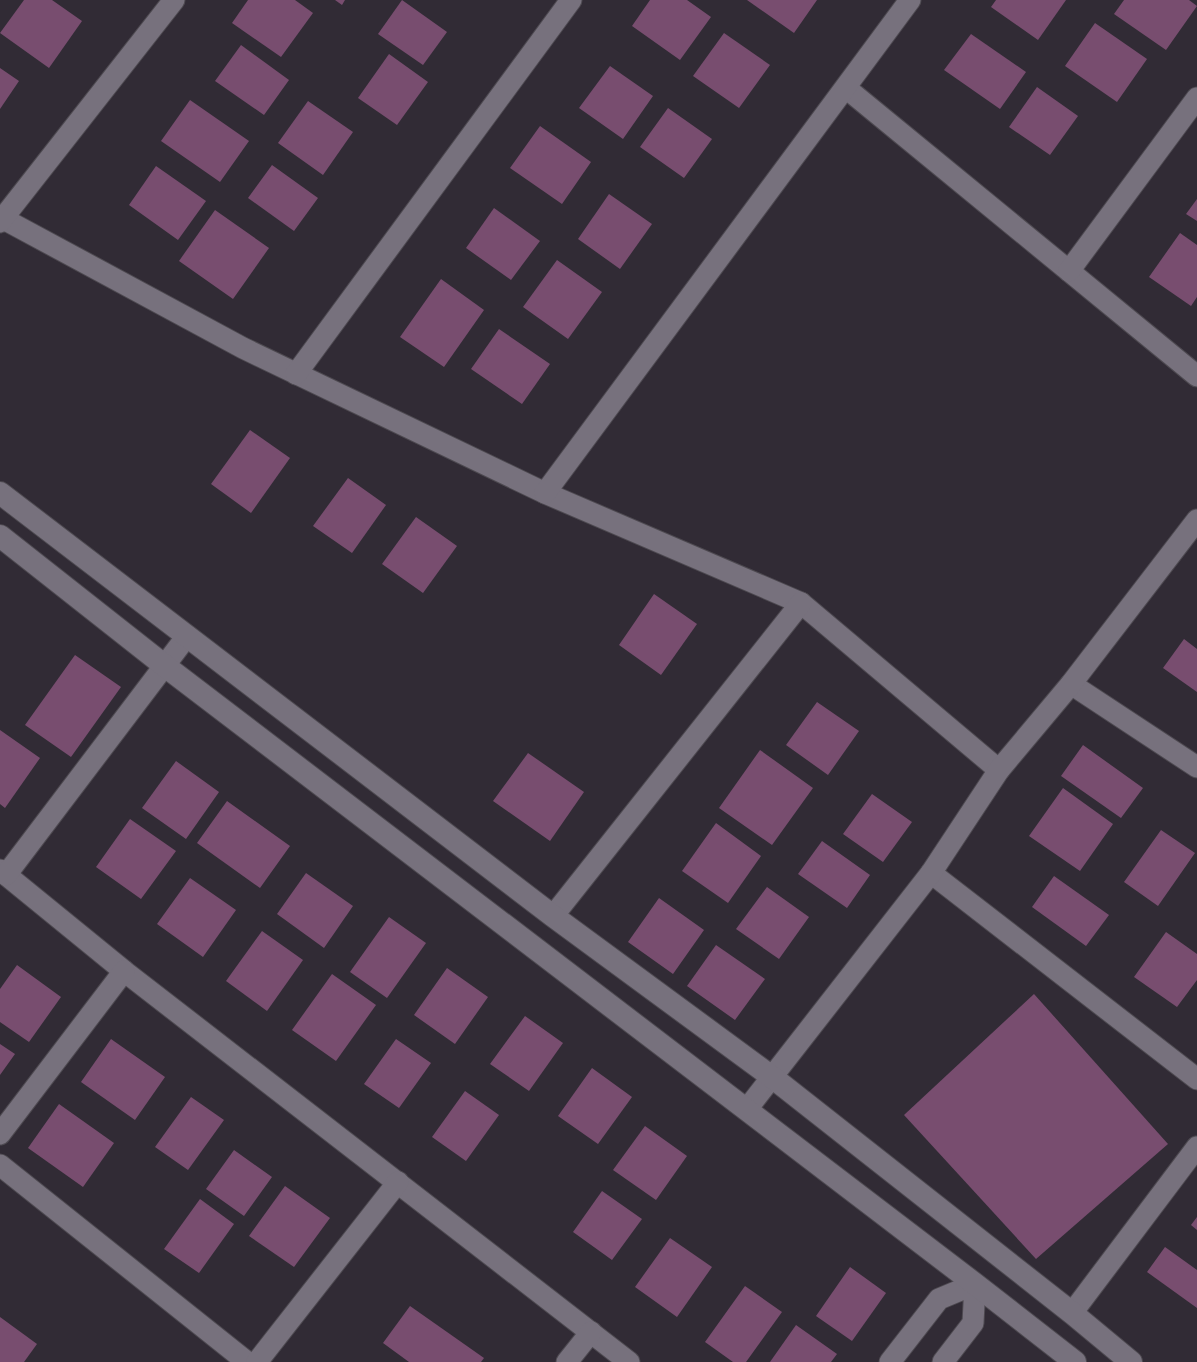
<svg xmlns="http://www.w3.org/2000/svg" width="1197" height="1362" viewBox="0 0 1197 1362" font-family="'IBM Plex Sans',sans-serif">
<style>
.building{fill:#784d6f}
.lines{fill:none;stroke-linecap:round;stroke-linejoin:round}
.minor-casing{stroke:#4d4950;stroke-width:23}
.tertiary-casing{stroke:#4d4950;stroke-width:24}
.minor{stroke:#77717d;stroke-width:21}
.tertiary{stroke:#77717d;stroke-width:22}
</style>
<rect width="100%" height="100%" fill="#312b35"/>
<g class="building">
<polygon points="24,0 52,0 82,21 49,68 0,33"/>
<polygon points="248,0 295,0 313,13 281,57 232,23"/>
<polygon points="335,0 345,0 342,5"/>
<polygon points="402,0 447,32 423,65 378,34"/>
<polygon points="650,0 687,0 711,17 680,60 632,26"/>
<polygon points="747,0 817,0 794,33"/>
<polygon points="996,0 1066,0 1038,40 991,7"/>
<polygon points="1124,0 1189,0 1197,6 1166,50 1114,14"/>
<polygon points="1095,23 1147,59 1117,102 1065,66"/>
<polygon points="724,33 770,65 739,108 693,76"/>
<polygon points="971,34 1026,72 1000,109 944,70"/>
<polygon points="241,45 289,80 264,115 215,81"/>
<polygon points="389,54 428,82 397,125 358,98"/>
<polygon points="610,66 653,96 623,139 579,108"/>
<polygon points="0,68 19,81 0,109"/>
<polygon points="1037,87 1078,116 1050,155 1009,127"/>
<polygon points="190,100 249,141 220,182 161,141"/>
<polygon points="308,101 353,132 323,175 278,143"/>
<polygon points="668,108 712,139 684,178 640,147"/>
<polygon points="540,126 591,162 562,204 510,168"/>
<polygon points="272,165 318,198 294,231 248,198"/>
<polygon points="156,166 206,201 178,240 129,205"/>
<polygon points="609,194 652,224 620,269 578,239"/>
<polygon points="1197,199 1197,221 1186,214"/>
<polygon points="494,208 540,241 511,280 466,248"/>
<polygon points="215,210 269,248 233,299 179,261"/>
<polygon points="1180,233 1197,245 1197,297 1191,306 1149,277"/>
<polygon points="557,260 602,292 568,339 523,307"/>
<polygon points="441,279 484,310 444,367 400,337"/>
<polygon points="499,329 550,364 522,404 471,369"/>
<polygon points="250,430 290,458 251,513 211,484"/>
<polygon points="348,478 386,505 352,553 313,526"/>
<polygon points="416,517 457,546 423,593 382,564"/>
<polygon points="654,594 697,624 661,675 619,645"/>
<polygon points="1184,639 1197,649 1197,692 1163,668"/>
<polygon points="75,655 121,687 71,757 25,725"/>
<polygon points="817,702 859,731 828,775 786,745"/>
<polygon points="0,730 40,758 5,808 0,804"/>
<polygon points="1083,745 1143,788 1121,818 1061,776"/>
<polygon points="760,750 813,788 772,845 719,808"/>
<polygon points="528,753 584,792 550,841 493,801"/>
<polygon points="176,761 219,792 186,839 142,808"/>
<polygon points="1063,788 1113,824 1080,871 1029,836"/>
<polygon points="872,794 912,822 883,862 843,834"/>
<polygon points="227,801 290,846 260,888 197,843"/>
<polygon points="130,819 176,851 141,899 96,867"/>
<polygon points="716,823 761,856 728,903 682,871"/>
<polygon points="1161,830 1195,853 1158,906 1124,882"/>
<polygon points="822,841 870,875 847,908 798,874"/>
<polygon points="306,873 353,906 324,948 277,914"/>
<polygon points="1054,876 1109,915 1086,946 1032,907"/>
<polygon points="190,878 236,910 203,957 157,924"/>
<polygon points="767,887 809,917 779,959 736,929"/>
<polygon points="659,898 704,930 673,974 628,942"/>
<polygon points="389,917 426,943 387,998 350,972"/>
<polygon points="262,931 303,960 267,1011 226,981"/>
<polygon points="1166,932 1197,954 1197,980 1177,1007 1134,977"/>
<polygon points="716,945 765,979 735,1020 687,986"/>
<polygon points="17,965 61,997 29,1042 0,1022 0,989"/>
<polygon points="447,968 488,997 455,1044 414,1015"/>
<polygon points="332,974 376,1005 336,1061 292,1030"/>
<polygon points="1034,994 1168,1144 1036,1259 904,1115"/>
<polygon points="525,1016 563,1043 529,1091 490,1064"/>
<polygon points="111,1039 165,1077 135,1120 81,1082"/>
<polygon points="396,1039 431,1063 399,1108 364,1084"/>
<polygon points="0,1044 15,1054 0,1075"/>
<polygon points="592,1068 632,1097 598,1144 558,1116"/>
<polygon points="465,1091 499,1115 466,1161 432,1137"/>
<polygon points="191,1097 224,1120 188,1170 155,1147"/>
<polygon points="59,1104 114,1143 83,1187 28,1148"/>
<polygon points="645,1126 687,1156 656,1200 613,1170"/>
<polygon points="234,1150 272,1177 244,1216 206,1189"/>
<polygon points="285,1186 330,1218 294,1267 249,1236"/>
<polygon points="602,1191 642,1219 612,1260 573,1232"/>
<polygon points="200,1199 234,1224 199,1273 164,1249"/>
<polygon points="1197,1217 1197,1230 1191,1225"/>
<polygon points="670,1238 712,1267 677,1317 635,1287"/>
<polygon points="1165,1247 1197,1270 1197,1308 1147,1272"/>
<polygon points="850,1267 886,1293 852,1341 816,1316"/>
<polygon points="745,1286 782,1312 746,1362 733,1362 705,1342"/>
<polygon points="410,1306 484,1358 481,1362 409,1362 383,1343"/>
<polygon points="0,1317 37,1344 24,1362 0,1362"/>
<polygon points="796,1325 837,1354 831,1362 770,1362"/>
</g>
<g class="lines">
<g class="minor-casing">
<g id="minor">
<polyline points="846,88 1197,376"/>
<polyline points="0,217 243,348 545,493 801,603 999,770"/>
<polyline points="0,222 174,0"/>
<polyline points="1069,271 1197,98"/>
<polyline points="296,374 571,0"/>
<polyline points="545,493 910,0"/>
<polyline points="1071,684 1197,767"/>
<polyline points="0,870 124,971 629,1362"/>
<polyline points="931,873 1197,1079"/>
<polyline points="6,875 187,636"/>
<polyline points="553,916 801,603"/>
<polyline points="747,1109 931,873 999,770 1071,684 1197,520"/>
<polyline points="0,1134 124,971"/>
<polyline points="0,1165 247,1362"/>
<polyline points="1072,1313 1197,1147"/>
<polyline points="257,1362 398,1182"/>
<polyline points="567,1362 591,1332"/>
<polyline points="890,1362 939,1299 975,1284 973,1323 943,1362"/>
</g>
</g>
<g class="tertiary-casing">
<g id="tertiary">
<polyline points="0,493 553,916 772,1077 1072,1313 1131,1362"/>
<polyline points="0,536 165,666 975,1284 1075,1362"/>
</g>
</g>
<use href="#minor" class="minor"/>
<use href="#tertiary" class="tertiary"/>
</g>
</svg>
